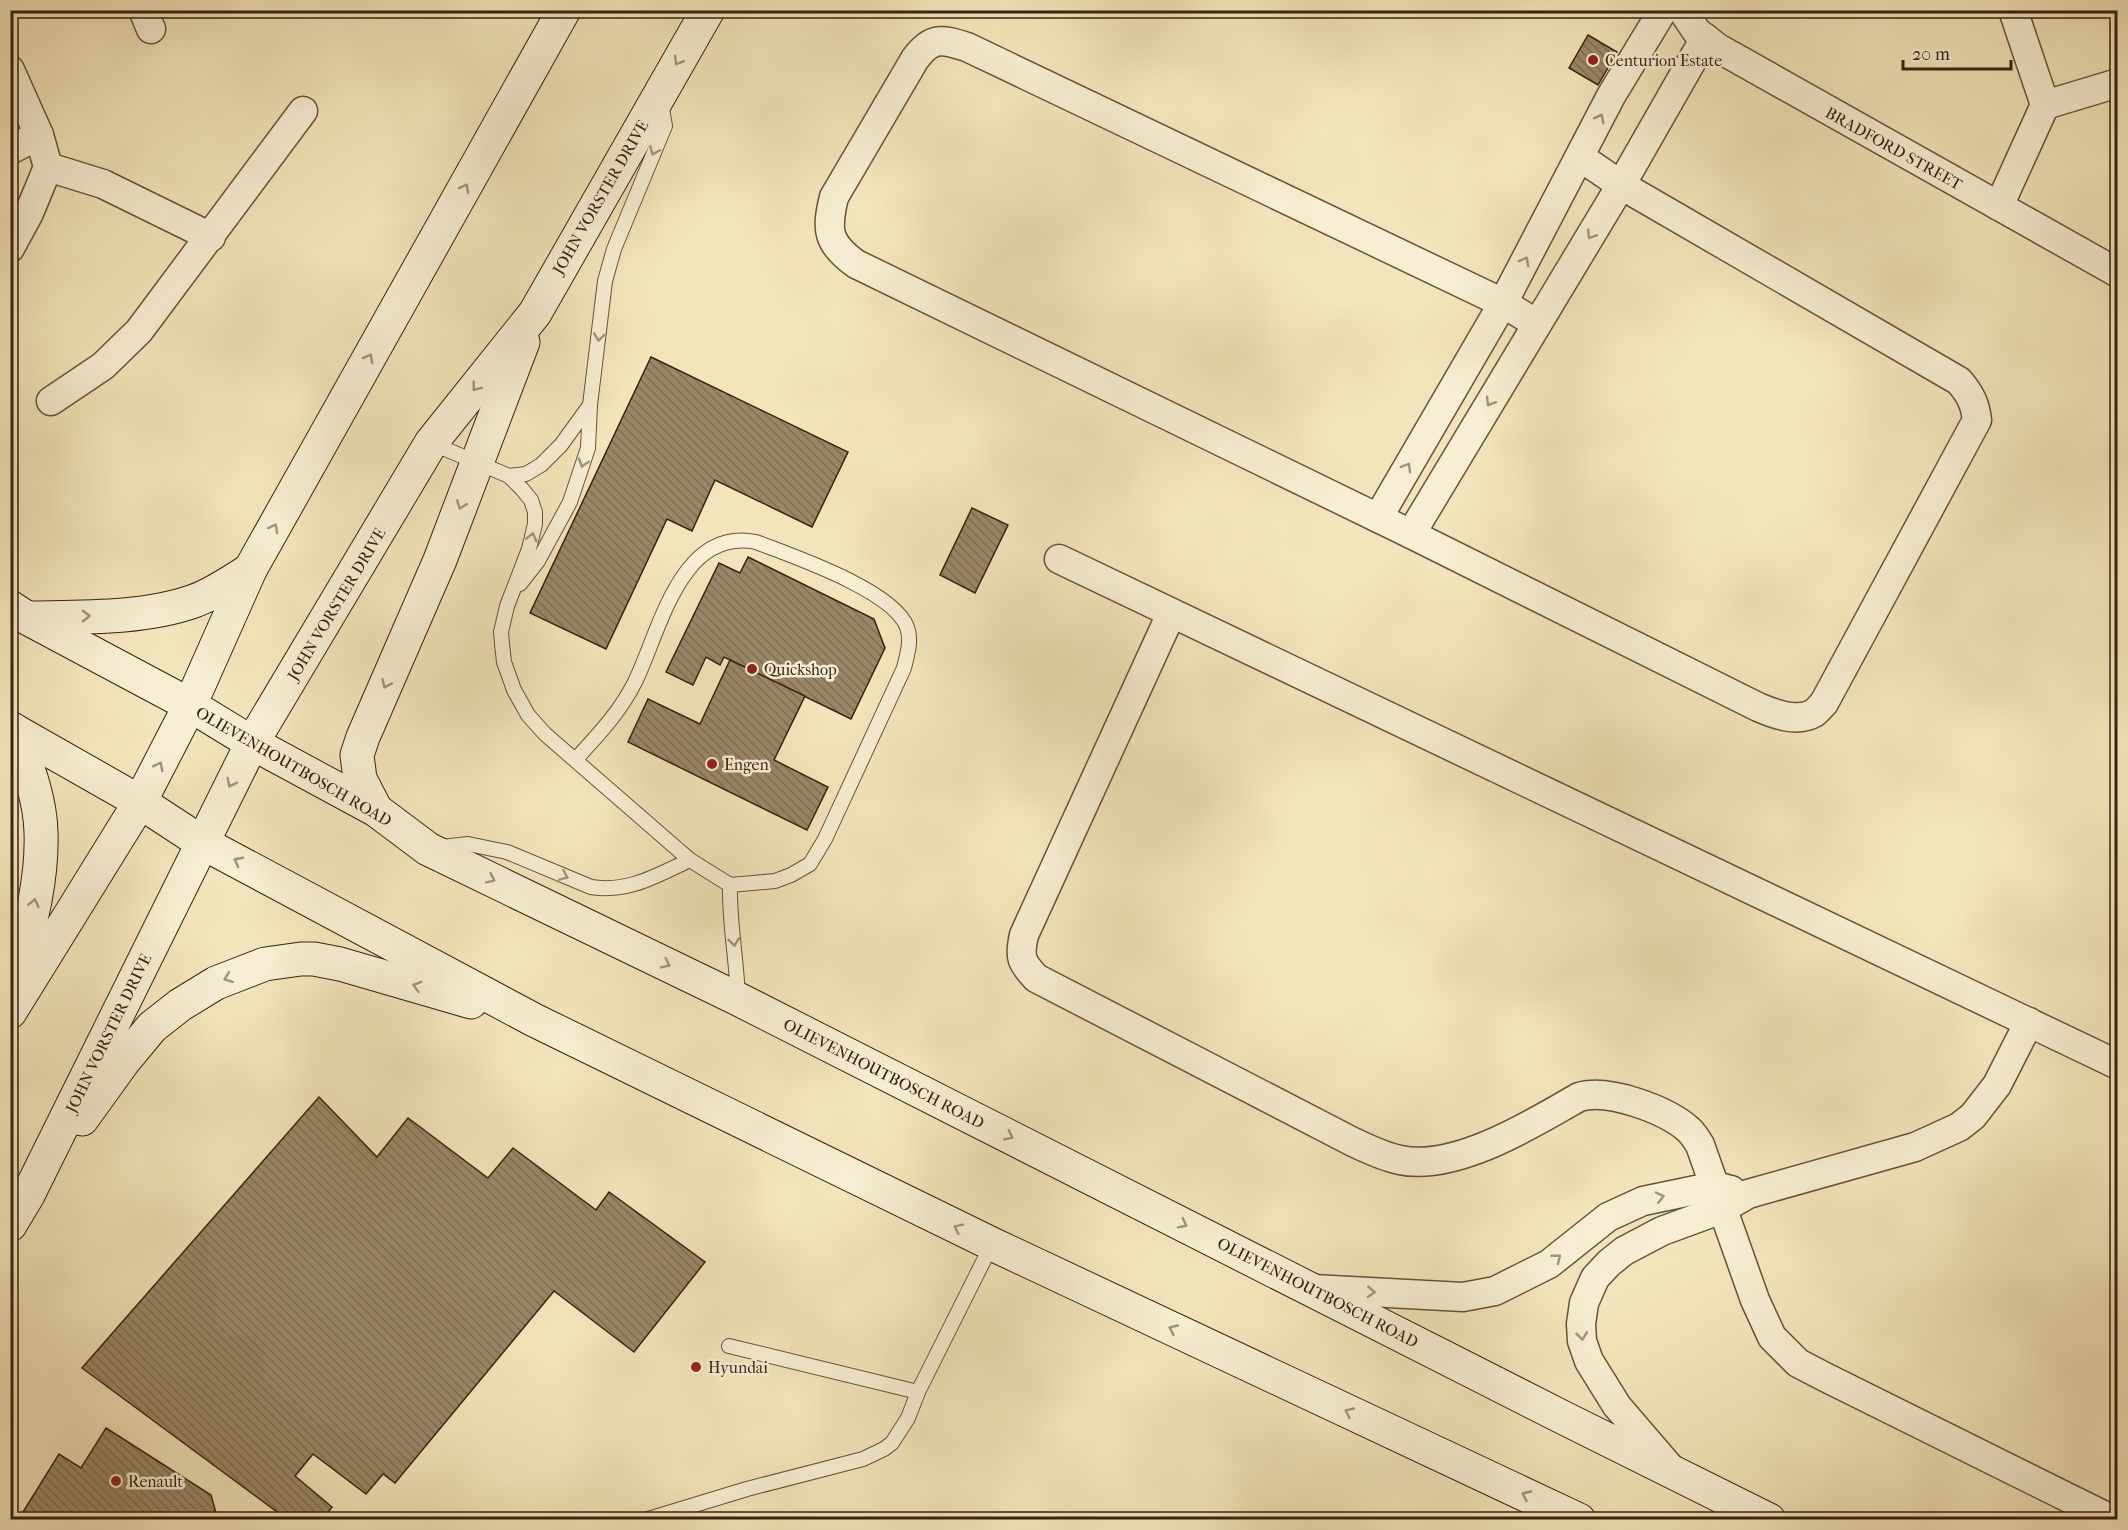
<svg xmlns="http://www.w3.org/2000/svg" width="2128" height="1530" viewBox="0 0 2128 1530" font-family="'IM FELL French Canon',serif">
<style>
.building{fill:url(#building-back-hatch);stroke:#39210f;stroke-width:1.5}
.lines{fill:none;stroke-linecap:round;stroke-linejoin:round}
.service-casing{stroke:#68523a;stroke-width:16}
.minor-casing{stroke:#68523a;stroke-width:31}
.secondary-casing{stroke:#39210f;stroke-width:35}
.service{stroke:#f7eed3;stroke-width:14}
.minor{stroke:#f7eed3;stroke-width:28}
.secondary{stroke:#f7eed3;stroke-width:33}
.oneway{stroke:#a2927b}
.poi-dot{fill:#8f2418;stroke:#f7eed3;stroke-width:2}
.labels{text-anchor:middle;stroke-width:5;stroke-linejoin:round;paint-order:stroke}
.poi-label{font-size:16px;fill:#39210f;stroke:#f7eed3;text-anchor:start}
.street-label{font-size:16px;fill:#39210f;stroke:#f7eed3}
</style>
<defs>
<pattern id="building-back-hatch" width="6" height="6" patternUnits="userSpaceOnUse" patternTransform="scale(1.5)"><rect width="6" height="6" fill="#9a8768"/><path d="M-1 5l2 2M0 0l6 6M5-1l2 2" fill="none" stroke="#7f6e54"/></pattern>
</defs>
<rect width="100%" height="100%" fill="#f3e5bb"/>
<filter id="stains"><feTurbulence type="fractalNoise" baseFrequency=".00333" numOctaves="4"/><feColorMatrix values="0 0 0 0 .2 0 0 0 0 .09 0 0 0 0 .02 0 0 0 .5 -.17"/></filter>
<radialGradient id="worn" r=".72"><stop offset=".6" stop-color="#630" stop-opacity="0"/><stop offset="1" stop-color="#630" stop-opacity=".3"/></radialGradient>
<g class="building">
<polygon points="1588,35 1617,52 1598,85 1569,68"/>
<polygon points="651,357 848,452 812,527 715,480 692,531 667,519 606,649 530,613"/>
<polygon points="972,508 1008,525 975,593 940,575"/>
<polygon points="748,557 874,619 885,648 851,719 724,657 720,665 706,657 693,685 666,672 719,563 740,573"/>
<polygon points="730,660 805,696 774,760 828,787 807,830 628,742 648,699 700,724"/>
<polygon points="319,1097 377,1157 408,1118 488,1178 513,1148 596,1210 609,1192 705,1262 634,1352 554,1291 395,1483 383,1474 366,1494 313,1454 295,1476 332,1507 322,1520 288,1520 82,1368"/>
<polygon points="106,1428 211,1495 218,1520 18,1520 59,1454 81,1468"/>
</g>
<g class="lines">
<g class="service-casing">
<g id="service">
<path d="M431,443L509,476L522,489L531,500L535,512V524L529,549L507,606L501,632L502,644L504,662L514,690L528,715L545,734L690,860L730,885L775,881L791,875L810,864L825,839L904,668C907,655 912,641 907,627C893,590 792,556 756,542C680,527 660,631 635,682C620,712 598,735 576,759"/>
<polyline points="509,476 526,474 541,465 561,445 590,405 605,281 614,249 665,126 661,103"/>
<polyline points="520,584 538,561 570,502 588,448 590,405"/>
<path d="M442,847L468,844L507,852L591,887C629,893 657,875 690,860"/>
<path d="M730,885C729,923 737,961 738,999"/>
<polyline points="729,1346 918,1392"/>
<polyline points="645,1520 747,1489 863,1459 884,1449 892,1443 908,1418 918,1392 992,1244"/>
</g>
</g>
<g class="minor-casing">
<g id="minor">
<polyline points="143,10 151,29"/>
<polyline points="1682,10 1697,32 1718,48 2118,273"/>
<polyline points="2013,10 2045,105 2118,83"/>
<polyline points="10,70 39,135 48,167"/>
<polyline points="10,150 39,135"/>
<polyline points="48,167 103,184 211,237"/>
<polyline points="1999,206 2045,105"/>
<polyline points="10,248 29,213 48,167"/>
<path d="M1537,324L1503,303L967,47C942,39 932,36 915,59L834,197C826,230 827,243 856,264L1411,534L1758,707C1774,714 1797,723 1814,713C1817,711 1821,706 1824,703L1977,420C1975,403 1970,394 1959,381L1621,185L1580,157"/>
<polyline points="51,401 103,366 139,331 303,111"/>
<polyline points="1378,518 1503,303 1611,96 1663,10"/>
<polyline points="1411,534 1621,185 1705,38"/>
<polyline points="1059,559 2118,1065"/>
<path d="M1171,614L1024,935C1019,957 1021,962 1036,978L1353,1142C1368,1149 1384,1157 1400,1160C1455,1172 1534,1123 1579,1097C1608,1088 1667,1110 1689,1130C1693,1134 1697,1140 1700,1145L1755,1300L1772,1337L1798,1363L1825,1377L2113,1520"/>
<polyline points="1313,1289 1463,1297 1495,1291 1549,1264 1608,1217 1643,1201 1715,1186 1731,1190"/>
<polyline points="1672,1470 1617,1406 1589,1361 1582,1341 1581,1324 1584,1303 1595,1278 1609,1263 1624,1251 1662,1231 1722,1209 1748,1194 1915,1147 1959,1127 1973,1116 1997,1085 2029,1022"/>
</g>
</g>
<g class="secondary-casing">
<g id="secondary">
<polyline points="10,607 27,618 190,705 252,743 376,810 428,849 738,999 1564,1418 1769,1520"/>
<path d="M29,618C81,617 144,619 194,601C214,594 232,581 250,570"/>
<polyline points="10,728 140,802 201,842 534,1020 992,1244 1579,1520"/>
<polyline points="376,810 360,779 357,755 363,737 440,560 523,342"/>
<path d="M13,990C26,939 43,886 41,832C40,796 26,763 14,730"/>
<polyline points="10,1012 140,802 190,705 250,570 564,10"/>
<polyline points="82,1119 123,1062 152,1027 180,1005 216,983 265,964 301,959 314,959 340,964 471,1002"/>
<polyline points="10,1225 28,1195 252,743 431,443 535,313 708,10"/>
</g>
</g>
<use href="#service" class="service"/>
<use href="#minor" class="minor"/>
<use href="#secondary" class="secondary"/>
</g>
<defs><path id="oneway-chevron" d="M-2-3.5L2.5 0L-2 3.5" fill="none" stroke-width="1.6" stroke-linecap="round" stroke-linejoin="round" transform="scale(1.5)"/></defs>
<g class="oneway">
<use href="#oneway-chevron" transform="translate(678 61) rotate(121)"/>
<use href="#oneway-chevron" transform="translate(1600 118) rotate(-63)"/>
<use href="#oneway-chevron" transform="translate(654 151) rotate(113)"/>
<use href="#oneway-chevron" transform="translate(465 188) rotate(-61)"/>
<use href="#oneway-chevron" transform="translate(1591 235) rotate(121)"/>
<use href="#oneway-chevron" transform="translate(1525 261) rotate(-62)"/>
<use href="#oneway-chevron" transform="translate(599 337) rotate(98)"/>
<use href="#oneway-chevron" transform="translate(369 358) rotate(-61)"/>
<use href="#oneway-chevron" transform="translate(476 387) rotate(128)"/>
<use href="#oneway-chevron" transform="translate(1490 402) rotate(121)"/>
<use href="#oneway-chevron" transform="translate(583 463) rotate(108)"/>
<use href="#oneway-chevron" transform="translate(1407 467) rotate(-60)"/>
<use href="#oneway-chevron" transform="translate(461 505) rotate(111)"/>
<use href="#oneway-chevron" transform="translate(274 528) rotate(-61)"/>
<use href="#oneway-chevron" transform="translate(532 537) rotate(-76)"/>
<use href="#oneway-chevron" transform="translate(86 616) rotate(-1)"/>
<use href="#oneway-chevron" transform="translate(386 684) rotate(114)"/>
<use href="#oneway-chevron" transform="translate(159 766) rotate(-63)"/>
<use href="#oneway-chevron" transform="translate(231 783) rotate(117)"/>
<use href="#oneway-chevron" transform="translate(238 861) rotate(-152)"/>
<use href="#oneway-chevron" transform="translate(564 876) rotate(23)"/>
<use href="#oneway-chevron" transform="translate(491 879) rotate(26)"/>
<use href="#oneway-chevron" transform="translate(34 903) rotate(-78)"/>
<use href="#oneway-chevron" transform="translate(734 942) rotate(83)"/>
<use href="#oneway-chevron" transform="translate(666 964) rotate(26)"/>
<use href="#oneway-chevron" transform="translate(228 978) rotate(159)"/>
<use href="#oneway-chevron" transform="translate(417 986) rotate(-164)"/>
<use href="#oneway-chevron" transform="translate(1009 1136) rotate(27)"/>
<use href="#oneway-chevron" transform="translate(1660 1197) rotate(-13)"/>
<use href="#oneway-chevron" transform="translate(1183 1224) rotate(27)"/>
<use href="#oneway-chevron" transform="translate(958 1228) rotate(-154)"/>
<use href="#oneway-chevron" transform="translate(1557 1258) rotate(-39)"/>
<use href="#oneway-chevron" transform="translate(1371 1292) rotate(3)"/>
<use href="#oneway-chevron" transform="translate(1173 1329) rotate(-155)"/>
<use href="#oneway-chevron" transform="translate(1582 1336) rotate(83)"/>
<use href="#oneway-chevron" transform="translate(1349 1412) rotate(-155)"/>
<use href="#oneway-chevron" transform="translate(1526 1495) rotate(-155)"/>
</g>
<g class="poi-dot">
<circle cx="1593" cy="60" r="6"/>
<circle cx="752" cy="669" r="6"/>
<circle cx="712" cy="764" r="6"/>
<circle cx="696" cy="1367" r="6"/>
<circle cx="116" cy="1481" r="6"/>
</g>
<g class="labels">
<g class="poi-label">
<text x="1605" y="66">Centurion Estate</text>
<text x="764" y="675">Quickshop</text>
<text x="724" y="770">Engen</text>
<text x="708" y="1373">Hyundai</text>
<text x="128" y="1487">Renault</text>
</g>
<g class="street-label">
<text transform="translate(1894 148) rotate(29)" y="6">BRADFORD STREET</text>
<text transform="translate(600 197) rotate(-60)" y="6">JOHN VORSTER DRIVE</text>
<text transform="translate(336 604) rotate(-59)" y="6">JOHN VORSTER DRIVE</text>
<text transform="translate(294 766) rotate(30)" y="6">OLIEVENHOUTBOSCH ROAD</text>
<text transform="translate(108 1033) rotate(-64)" y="6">JOHN VORSTER DRIVE</text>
<text transform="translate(884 1073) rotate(27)" y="6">OLIEVENHOUTBOSCH ROAD</text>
<text transform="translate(1318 1292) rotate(27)" y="6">OLIEVENHOUTBOSCH ROAD</text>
</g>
</g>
<rect width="2128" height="1530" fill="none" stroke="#f3e5bb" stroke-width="36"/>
<rect x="12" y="12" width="2104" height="1506" fill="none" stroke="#39210f" stroke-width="3"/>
<rect x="18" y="18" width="2092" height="1494" fill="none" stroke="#39210f" stroke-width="1.5"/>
<path d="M1903 60v9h108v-9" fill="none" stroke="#39210f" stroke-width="3"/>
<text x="1912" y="60" font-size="18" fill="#39210f" stroke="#f7eed3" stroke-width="4.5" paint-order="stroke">20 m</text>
<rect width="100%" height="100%" filter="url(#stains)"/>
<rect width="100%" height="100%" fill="url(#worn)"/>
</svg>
